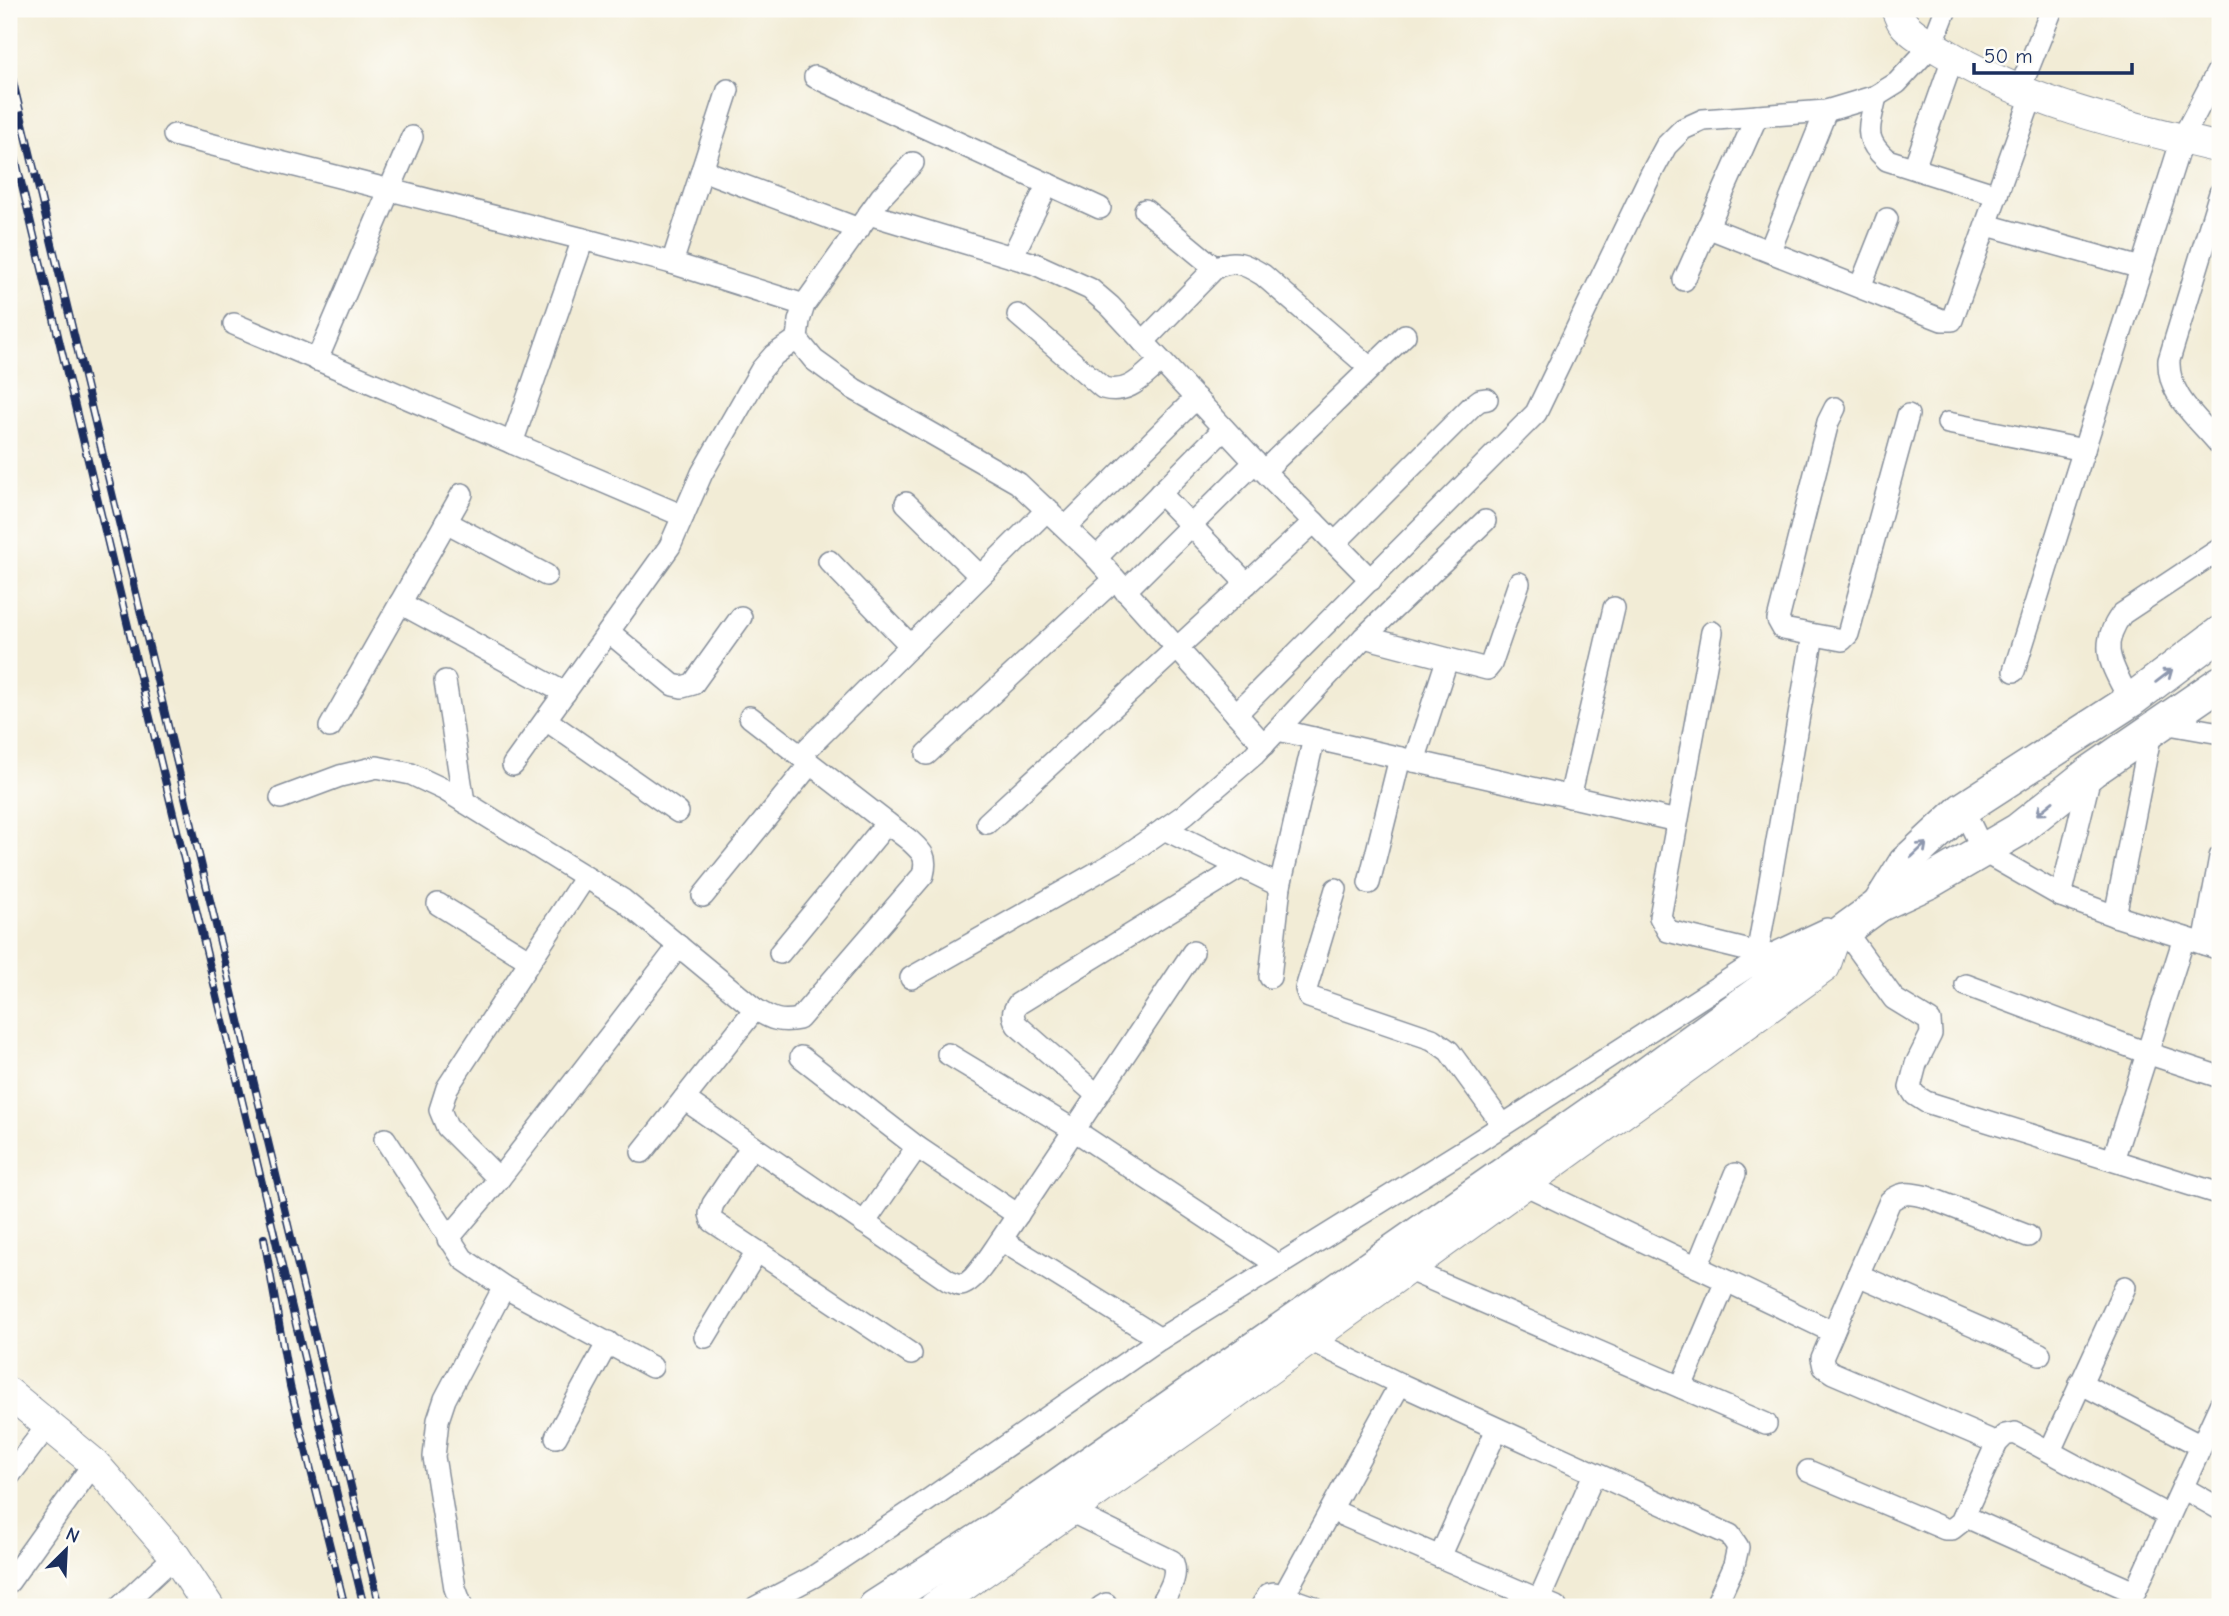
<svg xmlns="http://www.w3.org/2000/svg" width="2229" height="1616" viewBox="0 0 2229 1616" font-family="'Comic Neue',sans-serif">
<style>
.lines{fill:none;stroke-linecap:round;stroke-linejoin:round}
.street-casing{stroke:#868e9a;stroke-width:24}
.secondary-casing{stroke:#868e9a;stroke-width:32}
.primary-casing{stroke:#868e9a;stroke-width:36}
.street{stroke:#fff;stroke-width:21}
.secondary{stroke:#fff;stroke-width:30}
.primary{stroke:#fff;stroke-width:33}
.rail-casing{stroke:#1b2f5e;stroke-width:8}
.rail{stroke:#fdfcf7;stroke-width:5;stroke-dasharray:16;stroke-linecap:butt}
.oneway{stroke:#8d97ae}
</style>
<rect width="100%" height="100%" fill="#fdfcf7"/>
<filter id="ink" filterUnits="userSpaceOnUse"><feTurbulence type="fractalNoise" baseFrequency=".0143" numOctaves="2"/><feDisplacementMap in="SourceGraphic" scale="14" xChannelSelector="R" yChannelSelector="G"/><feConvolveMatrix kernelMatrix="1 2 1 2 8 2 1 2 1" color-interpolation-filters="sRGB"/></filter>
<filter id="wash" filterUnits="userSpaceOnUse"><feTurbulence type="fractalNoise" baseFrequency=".00686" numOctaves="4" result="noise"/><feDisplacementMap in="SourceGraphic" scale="28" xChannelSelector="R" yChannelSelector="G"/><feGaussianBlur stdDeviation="1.57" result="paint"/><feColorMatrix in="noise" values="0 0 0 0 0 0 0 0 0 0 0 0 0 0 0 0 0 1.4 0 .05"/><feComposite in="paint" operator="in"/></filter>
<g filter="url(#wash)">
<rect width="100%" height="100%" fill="#f2ecd6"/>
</g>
<g filter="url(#ink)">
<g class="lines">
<g class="street-casing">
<g id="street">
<polyline points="815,77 1100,208"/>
<polyline points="2019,91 2052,9"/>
<path d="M1876,96C1870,127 1861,137 1887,160L1997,195"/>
<polyline points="174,135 583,239 672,263 804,305"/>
<polyline points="913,163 881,197 804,305 799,321 797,339 814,360 854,389 1018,483 1090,551 1264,745"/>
<polyline points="1914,168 1953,58"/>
<polyline points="702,170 859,229"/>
<path d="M2220,193L2169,360C2167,396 2199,419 2220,445"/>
<polyline points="1145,210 1215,268"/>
<polyline points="869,214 1035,264 1090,289 1110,306 1255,462 1371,580"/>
<polyline points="1987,225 2141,268"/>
<polyline points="1707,227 1942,320 1952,320 2032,96"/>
<polyline points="1770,250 1826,111"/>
<polyline points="1012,257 1048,184"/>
<polyline points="672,263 728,90"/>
<polyline points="1684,280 1757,116"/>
<polyline points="1860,287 1887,219"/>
<path d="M1018,315L1103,388C1129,395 1142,377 1161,361"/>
<polyline points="234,324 683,516"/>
<path d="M1143,342L1215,268C1234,258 1245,264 1263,275L1370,368"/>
<polyline points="317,360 412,137"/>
<polyline points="1835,408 1828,422 1778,620 1783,629 1842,640 1848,634 1908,415"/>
<polyline points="1948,423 2084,450"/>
<polyline points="512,443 583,239"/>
<polyline points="1264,471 1405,335"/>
<polyline points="1160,493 1247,584"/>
<polyline points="906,503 980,576"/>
<polyline points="446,522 546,575"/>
<polyline points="1066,527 1196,398"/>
<polyline points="1335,543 1472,406 1480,400 1487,399"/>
<polyline points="1096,558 1224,429"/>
<polyline points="829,561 911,646"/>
<polyline points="1125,591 1255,462"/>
<polyline points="400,603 565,693"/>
<polyline points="609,632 673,685 682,687 693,684 741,617"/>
<polyline points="1712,632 1660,917 1668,931 1758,953"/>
<polyline points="1364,637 1487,669 1491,664 1519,583"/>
<polyline points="2014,671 2182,139 2220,67"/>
<polyline points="445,681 464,802"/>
<path d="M2130,701C2114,668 2096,648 2122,614L2220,549"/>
<polyline points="1236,714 1536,413 1651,174 1666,146 1683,129 1703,120 1826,111 1876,96 1897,83 1932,45 1946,9"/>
<polyline points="546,720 678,812"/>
<polyline points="2163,723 2220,733"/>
<polyline points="330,727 462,494"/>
<polyline points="1278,730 1677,821"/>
<polyline points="927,754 1115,579"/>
<polyline points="800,756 1048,509"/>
<polyline points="1414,761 1447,660"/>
<polyline points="513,765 670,546 702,473 761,370 774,355 797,339"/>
<polyline points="1570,797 1614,608"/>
<path d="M281,798L340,776L377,767L411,774L445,790L623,900L755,1009C771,1019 780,1023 799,1019L923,875C928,856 922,852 909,840L750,717"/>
<polyline points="1963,809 1984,852 2061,896 2115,916 2220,949"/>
<polyline points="987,823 1314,522"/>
<polyline points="1164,829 1280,886"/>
<polyline points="1369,883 1400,758"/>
<polyline points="1336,889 1306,989 1309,997 1432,1039 1449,1051 1503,1125"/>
<polyline points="703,896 810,764"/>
<polyline points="2061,896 2091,772"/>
<polyline points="438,904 530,961"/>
<polyline points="2115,916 2151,732"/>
<polyline points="1845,931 1894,999 1930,1021 1931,1034 1916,1064 1910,1087 1915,1095 1926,1102 2220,1194"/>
<polyline points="2204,944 2220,857"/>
<polyline points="780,953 887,823"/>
<polyline points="1755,967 1813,635"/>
<polyline points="1270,977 1280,886 1314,738"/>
<polyline points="911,978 1121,859 1183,816 1254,755 1364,637 1485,521"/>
<polyline points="1966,985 2147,1053 2220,1077"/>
<polyline points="948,1054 1074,1130 1278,1265"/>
<polyline points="801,1057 917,1147 1018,1215"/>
<path d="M1097,1095L1017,1025C1012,1016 1012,1012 1018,1004L1241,867"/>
<path d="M684,1099L949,1281C950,1281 959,1285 960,1285C973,1285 993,1251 1001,1240L1193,952"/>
<polyline points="385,1139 463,1259 504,1287 652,1367"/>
<polyline points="752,1146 713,1204 710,1214 712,1221 911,1354"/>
<polyline points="642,1152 755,1009"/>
<polyline points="2113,1160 2184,938"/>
<polyline points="499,1179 447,1127 440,1110 447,1088 585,877"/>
<polyline points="1524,1184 1833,1332"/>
<polyline points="864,1223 917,1147"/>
<polyline points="448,1239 499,1179 679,946"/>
<polyline points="1001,1240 1160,1339"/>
<polyline points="1697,1267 1735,1174"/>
<polyline points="1407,1269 1766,1424"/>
<polyline points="1858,1275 2040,1354"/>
<polyline points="705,1337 757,1251"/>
<polyline points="1310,1340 1400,1384 1730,1535 1738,1547 1734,1565 1715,1607"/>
<polyline points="2080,1383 2201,1446"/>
<polyline points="1681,1387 1726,1281"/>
<polyline points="556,1437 608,1342"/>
<path d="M1997,1443L1833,1373L1824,1367L1822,1358L1890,1201C1903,1191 1911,1193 1927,1197L2028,1236"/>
<polyline points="2050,1451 2125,1287"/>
<polyline points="1808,1471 1945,1529 1952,1529 1961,1522 1997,1443 2005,1435 2015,1433 2169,1516"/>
<polyline points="9,1476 48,1425"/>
<polyline points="2183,1488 2220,1509"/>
<polyline points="1331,1510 1556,1607"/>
<path d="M1070,1511L1172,1561C1180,1576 1167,1593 1160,1607"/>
<polyline points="1964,1516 2134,1592"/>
<polyline points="1440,1557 1497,1429"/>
<polyline points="9,1582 94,1463"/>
<polyline points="1284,1595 1400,1384"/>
<polyline points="1539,1600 1594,1474"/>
<polyline points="120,1607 175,1556"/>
<polyline points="462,1607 455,1588 434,1457 438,1420 445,1399 504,1287"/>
<polyline points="756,1607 813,1577 921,1505 1160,1339 1466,1149 1756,962 1827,929"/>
<polyline points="1101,1607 1106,1604"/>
<polyline points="1261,1607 1269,1594 1274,1593 1313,1607"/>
<polyline points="2128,1607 2220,1405"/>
</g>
</g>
<g class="secondary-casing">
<g id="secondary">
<path d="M1896,9C1898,13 1900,20 1903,23C1911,34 1935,47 1947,54C2030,104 2126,126 2220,148"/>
<polyline points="9,1393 94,1463 175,1556 209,1607"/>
<polyline points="934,1607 1210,1412 1825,967 1834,940"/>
</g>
</g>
<g class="primary-casing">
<g id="primary">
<polyline points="1879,905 1905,863 1963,809 2130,701 2220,633"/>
<polyline points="875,1607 987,1535 1641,1078 1879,905 1929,882 2018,830 2092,771 2220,683"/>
</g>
</g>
<use href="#street" class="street"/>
<use href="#secondary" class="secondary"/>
<use href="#primary" class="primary"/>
<g class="rail-casing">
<g id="rail">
<polyline points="9,65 380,1607"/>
<polyline points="9,132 364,1607"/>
<polyline points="264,1238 290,1386 345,1607"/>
</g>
</g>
<use href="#rail" class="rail"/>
</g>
<defs><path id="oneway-shaft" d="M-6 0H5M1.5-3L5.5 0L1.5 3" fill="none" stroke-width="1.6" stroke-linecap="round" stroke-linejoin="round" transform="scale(1.75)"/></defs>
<g class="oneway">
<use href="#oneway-shaft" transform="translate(2164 676) rotate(-37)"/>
<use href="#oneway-shaft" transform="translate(2045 808) rotate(141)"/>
<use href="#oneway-shaft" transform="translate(1919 850) rotate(-43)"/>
</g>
</g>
<rect width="2229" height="1616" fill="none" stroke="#fdfcf7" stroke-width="35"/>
<g transform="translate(66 1550) rotate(24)" stroke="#fdfcf7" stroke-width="5" paint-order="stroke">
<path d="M0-5L12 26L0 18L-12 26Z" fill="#1b2f5e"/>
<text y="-10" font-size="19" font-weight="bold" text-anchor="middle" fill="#1b2f5e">N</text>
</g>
<path d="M1974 63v10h158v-10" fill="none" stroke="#1b2f5e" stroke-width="3.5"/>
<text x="1984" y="63" font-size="21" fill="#1b2f5e" stroke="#fdfcf7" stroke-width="5" paint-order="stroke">50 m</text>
</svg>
